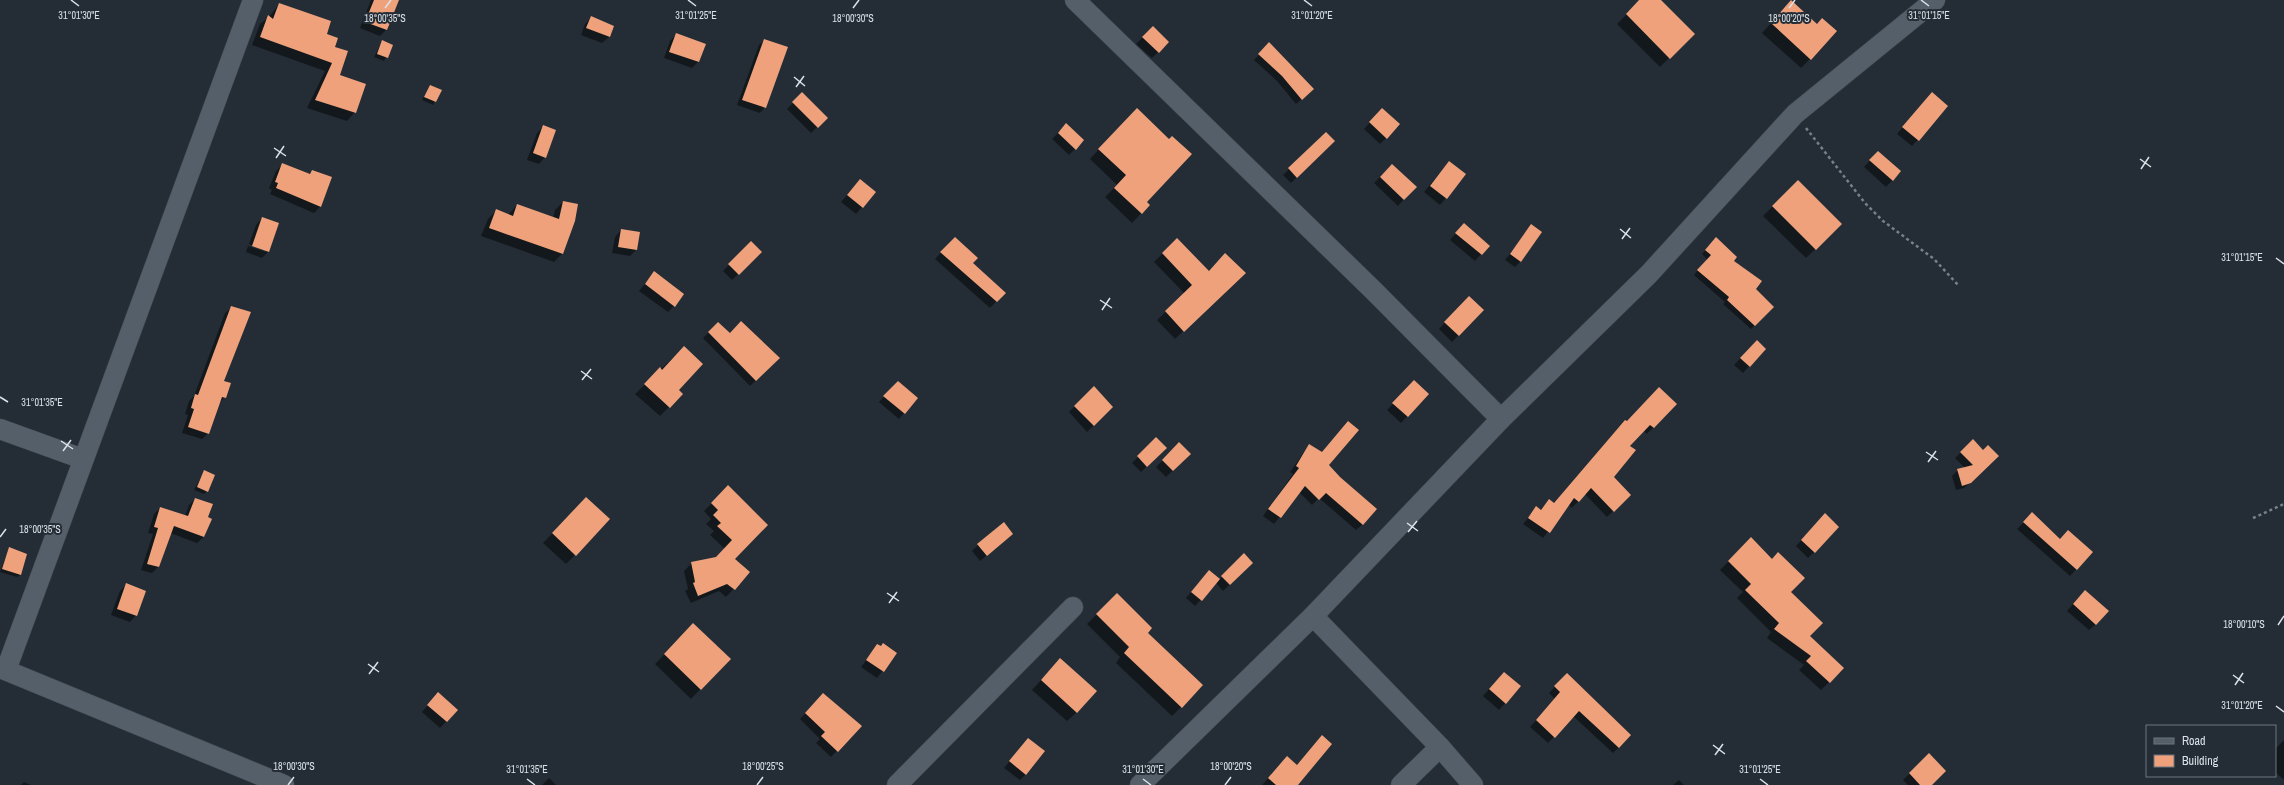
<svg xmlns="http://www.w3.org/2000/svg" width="2284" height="785" viewBox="0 0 2284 785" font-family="'Archivo Narrow',sans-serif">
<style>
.shadow{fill:#0007}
.building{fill:#eea17b}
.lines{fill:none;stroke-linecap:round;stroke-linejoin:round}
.minor-casing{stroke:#434a52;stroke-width:21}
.path{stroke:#788088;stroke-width:2.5;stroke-dasharray:3 3;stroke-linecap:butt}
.minor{stroke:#545f69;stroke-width:20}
.ticks{fill:none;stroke:#dbe2e8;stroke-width:1.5}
.ticks-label{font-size:10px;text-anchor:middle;fill:#dbe2e8;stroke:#242d36;stroke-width:4;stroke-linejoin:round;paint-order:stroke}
</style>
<rect width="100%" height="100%" fill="#242d36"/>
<g class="shadow">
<polygon points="371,0 398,0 386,30 380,36 360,28"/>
<polygon points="1641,0 1660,0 1693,34 1660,67 1617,24"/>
<polygon points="279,4 326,34 333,48 338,76 355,112 347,121 307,108 325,71 252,45 260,24 269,17"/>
<polygon points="1782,11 1810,59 1801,68 1762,33"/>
<polygon points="591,18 613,26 609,37 602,43 581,35 585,24"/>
<polygon points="1153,27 1168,42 1152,58 1136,44"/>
<polygon points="676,35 704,45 698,62 692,68 664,58 670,41"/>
<polygon points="765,40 765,107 760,113 737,105 759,45"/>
<polygon points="382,41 392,45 384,61 374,57"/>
<polygon points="1269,44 1308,94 1296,104 1277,81 1254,60"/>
<polygon points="430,86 440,91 433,105 422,100"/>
<polygon points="802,94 826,118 811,133 787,109"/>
<polygon points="1926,100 1947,106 1912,146 1897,134"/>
<polygon points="1128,118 1145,202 1149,205 1132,223 1105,197 1117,185 1090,159"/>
<polygon points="1374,118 1386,138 1380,144 1364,129"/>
<polygon points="544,126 545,157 539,164 527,160 537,133"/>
<polygon points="1060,131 1075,149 1069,155 1052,139"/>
<polygon points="1326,133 1334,141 1291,183 1283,175"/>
<polygon points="1872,158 1900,172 1886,187 1864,167"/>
<polygon points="1449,162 1465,175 1440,205 1424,192"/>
<polygon points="283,164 308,175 312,171 331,178 320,207 314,213 270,194 272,190 269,188 276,171"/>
<polygon points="1392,165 1415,187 1398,206 1374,183"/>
<polygon points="860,180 875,192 856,214 841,202"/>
<polygon points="1798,181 1841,224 1806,258 1763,216"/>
<polygon points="563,202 573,222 562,254 554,262 481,236 488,219 496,211 508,215 517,205 553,218 555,210"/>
<polygon points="262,218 278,224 268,252 262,258 246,252 248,246 266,252 266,250 249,244 256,225"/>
<polygon points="1532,226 1521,261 1515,267 1505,260"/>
<polygon points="621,230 636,250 630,256 612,253 615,237"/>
<polygon points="1458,231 1488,246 1475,261 1450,240"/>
<polygon points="1177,239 1208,272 1236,281 1175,339 1157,320 1185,294 1154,262"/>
<polygon points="751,242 761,252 732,280 723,271"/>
<polygon points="1712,243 1733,261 1754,289 1772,307 1751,329 1723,304 1725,302 1694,275 1707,259 1702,254"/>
<polygon points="949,244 1004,293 990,308 935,259"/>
<polygon points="654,273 674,306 668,312 639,291"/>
<polygon points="1469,298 1482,310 1452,342 1439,329"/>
<polygon points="232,307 250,313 223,382 225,397 218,404 208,433 202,439 182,433 188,415 185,414 189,401 194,396 225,313"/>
<polygon points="718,323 729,334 779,358 750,386 703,338"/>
<polygon points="684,347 678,390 669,407 660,416 635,394"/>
<polygon points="1750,348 1765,349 1743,373 1734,365"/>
<polygon points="898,382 917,398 899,419 879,402"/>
<polygon points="1094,387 1112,407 1087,432 1069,412"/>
<polygon points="1408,388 1428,394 1401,423 1387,410"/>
<polygon points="1675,404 1647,434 1644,431 1629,446 1613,477 1630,495 1607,517 1585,494 1572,508 1568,504 1543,538 1523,524 1537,508 1540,510 1549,500 1553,504 1619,427"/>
<polygon points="1156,439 1165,448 1141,472 1132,463"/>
<polygon points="1973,441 1983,451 1997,456 1964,488 1956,490 1952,476 1958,470 1965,468 1955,458"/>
<polygon points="1179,444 1190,454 1166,477 1156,467"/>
<polygon points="1309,445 1322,453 1363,524 1356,530 1319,498 1312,505 1299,492 1274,524 1263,516 1293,474 1290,472"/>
<polygon points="204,471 207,491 204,494 194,490"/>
<polygon points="728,487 734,559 749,572 726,597 719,591 691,603 685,591 688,589 684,571 692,563 716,558 725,549 710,535 714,531 706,524 711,519 704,511"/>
<polygon points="195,499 207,518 204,537 197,543 170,533 158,567 152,573 141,570 153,534 148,533 154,514 160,508 185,516 189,505"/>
<polygon points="577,508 575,555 566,564 543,543"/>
<polygon points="2032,514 2060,540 2092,552 2070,576 2017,529"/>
<polygon points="1819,521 1814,552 1808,558 1796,546"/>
<polygon points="1012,534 980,561 972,551 978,545"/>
<polygon points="1751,539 1790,593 1829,682 1821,690 1799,670 1804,665 1767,638 1771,632 1737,598 1743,592 1720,570"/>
<polygon points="9,548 20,575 17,577 0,572"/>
<polygon points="1244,555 1252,563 1223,591 1216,583 1195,606 1186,598 1203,578 1219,580"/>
<polygon points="126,585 136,615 130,622 111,615 120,591"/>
<polygon points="1117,594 1147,633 1202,686 1172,716 1116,663 1120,657 1087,624"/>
<polygon points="2079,597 2096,624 2089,630 2067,611"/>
<polygon points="693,625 729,659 691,699 655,664"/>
<polygon points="878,645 896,653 877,678 861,667"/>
<polygon points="1051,669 1077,712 1067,721 1032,690"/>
<polygon points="1567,674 1619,747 1613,753 1573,716 1548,743 1530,727 1555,699 1549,693"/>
<polygon points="1498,679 1520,686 1499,710 1483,696"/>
<polygon points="432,700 457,710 440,728 422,712"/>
<polygon points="817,701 860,726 831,757 816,743 820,739 800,719"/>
<polygon points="1028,739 1026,774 1020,780 1004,768"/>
<polygon points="2284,740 2284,780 2275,772 2275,749"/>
<polygon points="1929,755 1931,785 1908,785 1903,780"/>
<polygon points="1281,764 1297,785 1262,785"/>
<polygon points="549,778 556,785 542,785"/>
<polygon points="1679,780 1684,785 1673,785"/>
<polygon points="24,782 31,785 21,785"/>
</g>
<g class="building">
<polygon points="374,0 399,0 387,30 365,22"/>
<polygon points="1639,0 1661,0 1695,34 1670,59 1626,14"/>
<polygon points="1791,0 1817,24 1822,18 1837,31 1811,60 1771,23"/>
<polygon points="279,3 331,21 327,34 338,38 335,47 348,51 340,75 366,84 356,113 315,100 332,63 260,37 268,15 273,19"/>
<polygon points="591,16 614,26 610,37 586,28"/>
<polygon points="1153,26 1169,42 1159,53 1142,37"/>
<polygon points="676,33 706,44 699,62 669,52"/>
<polygon points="764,39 788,47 766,108 742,100"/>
<polygon points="382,40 393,45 388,58 377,54"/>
<polygon points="1269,42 1314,89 1302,100 1282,76 1258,54"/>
<polygon points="430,85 442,90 436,102 424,97"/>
<polygon points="802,92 828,118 818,128 792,102"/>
<polygon points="1932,92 1948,106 1919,141 1902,127"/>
<polygon points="1137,108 1169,139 1172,136 1192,154 1147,202 1150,205 1142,214 1114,188 1126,175 1098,149"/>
<polygon points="1382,108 1400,124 1387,139 1369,122"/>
<polygon points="1066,123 1084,140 1076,150 1058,133"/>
<polygon points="543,125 556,130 546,158 533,153"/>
<polygon points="1326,132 1335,141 1297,178 1288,168"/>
<polygon points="1878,151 1901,171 1893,181 1869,160"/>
<polygon points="1449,161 1466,174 1447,199 1430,186"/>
<polygon points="282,163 310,174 312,170 332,177 321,207 276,188 278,183 275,182"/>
<polygon points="1392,164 1417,187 1404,200 1380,177"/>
<polygon points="860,179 876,192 863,208 847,195"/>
<polygon points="1798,180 1842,224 1816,250 1772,206"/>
<polygon points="563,201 578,204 575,221 563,254 489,228 496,209 513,216 517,204 559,219"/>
<polygon points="262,217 279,223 269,252 252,246"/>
<polygon points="1464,223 1490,246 1482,255 1455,233"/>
<polygon points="1531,224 1542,232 1521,262 1510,254"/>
<polygon points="621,229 640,232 637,250 618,247"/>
<polygon points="955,237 978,258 973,263 1006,293 997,302 940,252"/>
<polygon points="1716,237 1737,257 1734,261 1762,281 1756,289 1774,307 1755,326 1727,300 1729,297 1697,270 1711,255 1705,250"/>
<polygon points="1177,238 1209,271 1225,253 1246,273 1184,332 1165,311 1192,285 1162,253"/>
<polygon points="751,241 762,252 739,275 728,264"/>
<polygon points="654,271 684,294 675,307 645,284"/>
<polygon points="1469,296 1484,310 1459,336 1444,322"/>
<polygon points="231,306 251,312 224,381 231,383 226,398 222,397 209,434 188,427 194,409 191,408 195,394 198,395"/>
<polygon points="741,321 780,358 756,381 708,332 718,322 730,333"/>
<polygon points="1757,340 1766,349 1750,367 1740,358"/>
<polygon points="684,346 703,364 679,390 683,394 670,408 644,384 660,367 662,370"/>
<polygon points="1414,380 1429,394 1408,417 1392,403"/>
<polygon points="898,381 918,398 905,414 883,396"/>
<polygon points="1094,386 1113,407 1094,426 1074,406"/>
<polygon points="1659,387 1677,404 1654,428 1650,425 1630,446 1636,450 1614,477 1631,495 1614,512 1591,488 1579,502 1574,498 1550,533 1528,518 1536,506 1541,510 1549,499 1554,503 1625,420 1627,421"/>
<polygon points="1348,421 1359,430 1329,465 1340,477 1377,509 1363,525 1326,493 1319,500 1305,486 1281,518 1268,509 1299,468 1296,466 1309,444 1322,452"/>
<polygon points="1156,437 1167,448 1147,467 1137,456"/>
<polygon points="1973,439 1983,450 1988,445 1999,456 1971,483 1962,486 1957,469 1973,465 1960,452"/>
<polygon points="1179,442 1191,454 1173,471 1162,460"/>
<polygon points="204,470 215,475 208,492 197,487"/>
<polygon points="728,485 768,525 735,559 750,572 735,590 727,584 698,596 693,583 695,582 691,562 716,557 732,540 717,526 721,523 713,515 718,510 711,503"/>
<polygon points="586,497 610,519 576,556 552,533"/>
<polygon points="195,498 213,504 208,517 212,519 204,537 174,526 159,567 147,564 158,528 154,527 160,507 188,516"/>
<polygon points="2032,512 2060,539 2068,530 2093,552 2077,570 2023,522"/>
<polygon points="1825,513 1839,527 1815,553 1801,540"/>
<polygon points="1004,522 1013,534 987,556 977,544"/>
<polygon points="1751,537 1772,559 1778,552 1805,578 1791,592 1823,623 1810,636 1844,668 1830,683 1806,661 1811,656 1774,629 1779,623 1745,590 1751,584 1728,561"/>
<polygon points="9,547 27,554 21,575 2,569"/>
<polygon points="1244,553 1253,563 1230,585 1221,576"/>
<polygon points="1209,570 1220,579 1202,601 1191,592"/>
<polygon points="126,583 146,591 137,616 117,609"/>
<polygon points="2085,590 2109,611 2096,625 2073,604"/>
<polygon points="1117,593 1152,628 1148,633 1203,685 1182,708 1124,653 1129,647 1096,614"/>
<polygon points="693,623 731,659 701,690 664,654"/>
<polygon points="883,643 897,653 884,672 866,660 877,644 881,646"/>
<polygon points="1060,658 1097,691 1077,713 1041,680"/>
<polygon points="1504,672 1521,686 1506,704 1489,689"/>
<polygon points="1567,673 1631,735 1619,748 1579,711 1555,738 1536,720 1560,692 1554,686"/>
<polygon points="438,692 458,710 447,722 427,705"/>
<polygon points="823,693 862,726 838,752 821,736 825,732 805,713"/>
<polygon points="1322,735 1332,744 1298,785 1276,785 1268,778 1287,756 1297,765"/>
<polygon points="1028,738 1045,751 1026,775 1009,761"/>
<polygon points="1929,753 1946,771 1932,785 1920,785 1909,773"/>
</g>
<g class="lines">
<g class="minor-casing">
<g id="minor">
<polyline points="1075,0 1374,291 1501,419"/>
<polyline points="0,429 83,459"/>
<polyline points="1313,616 1440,747 1473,785"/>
<polyline points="0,668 284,785"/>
<polyline points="6,670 253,0"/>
<polyline points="897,785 1073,607"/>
<polyline points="1140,785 1313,616 1501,419 1649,274 1795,114 1935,0"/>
<polyline points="1401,785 1440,747"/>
</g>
</g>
<g class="path">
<polyline points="1806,128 1865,203 1883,221 1934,259 1959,286"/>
<polyline points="2253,518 2284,504"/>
</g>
<use href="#minor" class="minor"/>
</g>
<path class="ticks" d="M71,0L79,6M688,0L696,6M1304,0L1312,6M1921,0L1929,6M385,8L391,0M853,8L859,0M1789,8L1795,0M794,77L805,86M796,87L804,76M274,148L286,156M276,158L284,146M2140,159L2151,167M2141,169L2149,157M1620,229L1631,238M1622,239L1630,228M2276,258L2284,264M1100,300L1112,308M1102,310L1110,298M581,371L592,379M582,380L591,369M0,397L8,402M61,441L73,449M63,451L71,440M1926,452L1938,460M1928,462L1936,451M1407,523L1418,531M1408,532L1417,521M0,537L6,529M887,593L899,601M889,603L897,592M2278,625L2284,616M368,664L379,672M369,674L378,662M2233,675L2244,683M2235,685L2243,673M2276,706L2284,712M1713,745L1725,754M1715,755L1723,744M527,779L535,785M1143,779L1151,785M1760,779L1768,785M288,785L294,777M757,785L763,777M1225,785L1231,777"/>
<g class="ticks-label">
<text x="1312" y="19">31°01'20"E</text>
<text x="79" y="19">31°01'30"E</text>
<text x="696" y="19">31°01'25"E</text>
<text x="1929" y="19">31°01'15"E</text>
<text x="853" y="22">18°00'30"S</text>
<text x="1789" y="22">18°00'20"S</text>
<text x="385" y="22">18°00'35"S</text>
<text x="2242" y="261">31°01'15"E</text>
<text x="42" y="406">31°01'35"E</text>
<text x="40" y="533">18°00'35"S</text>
<text x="2244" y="628">18°00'10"S</text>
<text x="2242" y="709">31°01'20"E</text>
<text x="294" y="770">18°00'30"S</text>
<text x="763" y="770">18°00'25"S</text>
<text x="1231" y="770">18°00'20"S</text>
<text x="527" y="773">31°01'35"E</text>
<text x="1143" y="773">31°01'30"E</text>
<text x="1760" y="773">31°01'25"E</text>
</g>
<rect x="2146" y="725" width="130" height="52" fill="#242d36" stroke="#6d757d"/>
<rect x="2154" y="738" width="20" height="6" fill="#545f69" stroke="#6d757d"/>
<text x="2182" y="745" font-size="12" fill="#dbe2e8">Road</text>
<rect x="2154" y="755" width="20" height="12" fill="#eea17b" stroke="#6d757d"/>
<text x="2182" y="765" font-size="12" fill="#dbe2e8">Building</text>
</svg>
